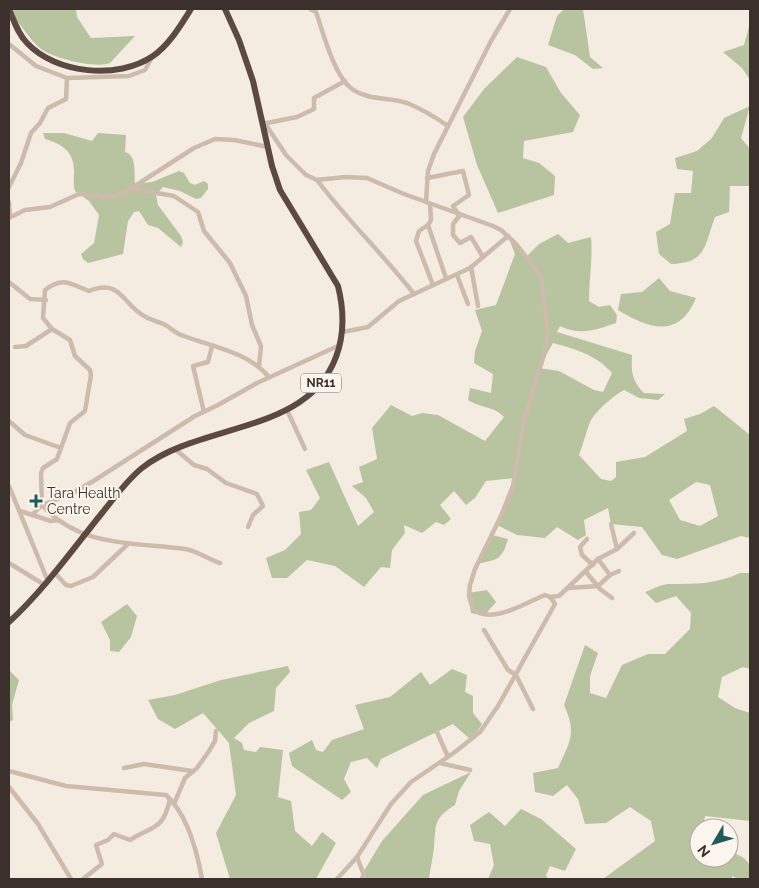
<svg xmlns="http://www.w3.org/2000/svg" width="759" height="888" viewBox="0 0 759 888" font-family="Raleway,sans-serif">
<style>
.green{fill:#b8c4a0;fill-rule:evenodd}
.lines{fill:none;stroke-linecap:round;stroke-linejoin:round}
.minor{stroke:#cdbbac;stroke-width:4.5}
.highway{stroke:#5c4a42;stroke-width:6}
.poi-dot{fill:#1f5a5e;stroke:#fbf5ee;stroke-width:2}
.labels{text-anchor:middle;stroke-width:4;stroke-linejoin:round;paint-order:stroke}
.shield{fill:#fbf5ee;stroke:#756b66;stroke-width:1}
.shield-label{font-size:12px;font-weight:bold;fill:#3b302b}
.poi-label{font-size:14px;fill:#3b302b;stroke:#fbf5ee;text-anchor:start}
</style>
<rect width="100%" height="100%" fill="#f4ebe1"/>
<g class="green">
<path d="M9,9H76L77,17L91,38L135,36L110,63C96,69 53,58 41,49C28,39 23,24 9,15Z"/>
<polygon points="564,9 583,9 590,57 603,68 593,69 575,55 548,45 557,16"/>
<polygon points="750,23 750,80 742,68 723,52 744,45"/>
<polygon points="517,57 546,67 561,93 580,115 573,132 524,141 523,158 539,163 555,176 554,195 498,213 477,165 463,117 484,89"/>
<path d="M750,106L741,138L750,149V186H730L729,212L715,217C704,246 707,263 671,264L659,254L656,232L670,224L675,193H691L693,171L677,169L675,158L697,151L712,138L724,118Z"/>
<path d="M43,133H64L92,141L98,133L126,135L125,152C137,155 134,173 135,184L152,182L179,171L184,173L190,183L195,185L204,181L208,184V189L201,198L196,199L180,191L163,187L156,195L158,205L181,236L183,242L181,247L158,228L148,225L139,211L134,212L128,221L123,254L88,263L83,259L81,254L94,243L99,215L89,201L75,191C73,185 74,181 74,175C75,153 65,145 45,139Z"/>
<path d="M558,234L568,243L591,237C593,258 589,279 589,301L599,307L610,305L617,315L616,323C596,330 580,336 560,326L557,332L632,355C631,372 632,381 644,393L665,394L658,400L639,398L624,390C612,397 598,409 591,420C589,423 582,448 579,455L601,479L611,481L616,477V462L645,457L687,431L684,419L700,414L714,406L750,435V538L741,536L677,559L662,555L642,527L611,524L608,508L584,520L586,535L578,540L557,527L545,538L517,535L497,525L514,478L486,481L475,498L466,505L454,491L440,505L451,519L444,525L436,522L422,533L404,525L405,533L392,550L390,568L381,567L364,587L335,566L307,560L287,578H272L266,558L285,550L301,534L299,512L311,510L320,498L306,470L329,462L358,526L374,512L366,498L352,486L363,482L359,467L377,459L372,428L391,405L412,416L422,413L438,415L485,441L504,417C494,406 480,408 468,400L470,388L491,393L493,374L474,363L475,351L482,331L475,310L496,305L515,254L508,236L527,256L539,244ZM553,343C576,349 596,355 612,373L603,392L594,390L559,371L539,368ZM696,482L710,485L718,516L700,526L680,520L669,500Z"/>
<path d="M659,278L670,291L696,298C679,339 649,329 618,310L621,294L642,292Z"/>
<path d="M492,535L508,539C502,561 496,560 476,564Z"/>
<path d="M740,573H750V669L743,667L722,677L718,697L735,708L750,713V821L705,816L703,828H699V858H729V850L744,858L750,865V879H738L732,876V879H603L655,841L651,821L630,807L606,823L585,824L578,799L567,785L553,796L535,792L533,773L558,768C570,741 577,734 564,705L585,645L598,653L590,676V693L606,698L622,665L648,654H665L690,629L691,613L676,596L656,603L645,592C653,589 663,583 671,584C696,584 717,584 740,573Z"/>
<polygon points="487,590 496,602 484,616 471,613 468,593"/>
<polygon points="127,604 137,616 131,637 119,652 110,651 110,640 101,622"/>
<polygon points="288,666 290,672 276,688 274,711 249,723 234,738 242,743 244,750 256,752 260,747 283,750 278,797 291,801 295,831 312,846 322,832 336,843 316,879 230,879 216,833 236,795 229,743 203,713 175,729 158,719 148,700 175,695 221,680"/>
<polygon points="452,669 467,675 465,692 473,696 473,713 482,724 471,740 453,724 381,759 377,768 367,758 351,762 344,779 351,792 342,800 292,766 289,753 312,740 316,750 323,752 332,740 364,729 355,705 390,697 421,672 430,685"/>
<polygon points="9,670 19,680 12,705 13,720 9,722"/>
<path d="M471,772L459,791L455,805C434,818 436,823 434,847C433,858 430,869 429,879H359L382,841L423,795Z"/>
<polygon points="521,809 541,819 576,849 565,871 550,866 546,875 548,879 488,879 494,865 490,844 474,841 470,825 489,812 505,826"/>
</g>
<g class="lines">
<g class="minor">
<path d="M310,9L316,12C323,32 334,76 352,89C369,101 389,97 407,103C422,109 435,117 448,126"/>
<polyline points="9,44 36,66 67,78 129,76 145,70 152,57"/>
<path d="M262,119L286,155L306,175L317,180L345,177L367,178L404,194L493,226L501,230L516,244L541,276L548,334L546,348L524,420L513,486L501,516L475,569L470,585L469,596L473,609C492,625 525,603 545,595L550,597L555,604L498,706L480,732L455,752L411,782L391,804L357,857L337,879"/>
<polyline points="267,123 297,117 314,109 314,98 345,81"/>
<polyline points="427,178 463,171 469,195 453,206 458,214"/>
<path d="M317,180C347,220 383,254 414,294"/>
<polyline points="9,187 21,163 31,133 40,123 48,108 66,99 67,78"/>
<polyline points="133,189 174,196 198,212 204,231 230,263 246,296 252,325 261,346 259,366"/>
<polyline points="9,202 10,216"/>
<polyline points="426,202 428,171 434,154 491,41 510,9"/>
<polyline points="430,204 431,220 428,225 446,278"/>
<polyline points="460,215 453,224 453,235 460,243 471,237 483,257"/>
<polyline points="9,218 25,210 50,207 79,194 110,197 124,193 194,148 215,139 234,140 268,147"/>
<polyline points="428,225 419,231 416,241 433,285"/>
<polyline points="471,267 478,306"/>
<polyline points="457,275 468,304"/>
<polyline points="9,282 30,299 46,300"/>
<polyline points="343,332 368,327 399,301 470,268 508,236"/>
<polyline points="15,347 26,346 52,329"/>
<polyline points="287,410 305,449"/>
<polyline points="204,412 193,366 208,362 212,346"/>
<polyline points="9,421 25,435 61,448"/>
<polyline points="175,449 194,465 207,469 226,483 257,494 263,506 253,515 248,527"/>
<polyline points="9,486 47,579"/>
<polyline points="20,511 51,521 58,520"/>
<polyline points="32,515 42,505 73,493 95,480 195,416 218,405 257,383 340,345"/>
<polyline points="611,524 617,549"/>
<polyline points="587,539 580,547 582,555 593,565"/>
<polyline points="598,559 610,575"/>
<polyline points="9,563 43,584"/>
<path d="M220,563C209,560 196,550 185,549C134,542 80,548 42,505L41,473L43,468L57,459L70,423L85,411L91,375L90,370L75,356L70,340L52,329L43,318L45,290C64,276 70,284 89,291C122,278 122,305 146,317C153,321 161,322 167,326C173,330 177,334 184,336C213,347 248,352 269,377"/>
<polyline points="54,572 66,585 71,586 93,577 128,544"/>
<polyline points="586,572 600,589 612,598"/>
<polyline points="568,588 598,586 610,575 619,571"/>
<polyline points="550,597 559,596 598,559 617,549 634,533"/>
<polyline points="484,630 508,670 516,675 533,709"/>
<polyline points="437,732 448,757"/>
<polyline points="440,763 470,770"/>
<polyline points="124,768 144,764 192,771"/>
<path d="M9,771L66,786L166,795C188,815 197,851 202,879"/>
<polyline points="9,787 38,824 71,879"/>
<polyline points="174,804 185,778 197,768 209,751 215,741 216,731"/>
<polyline points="357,857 365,878"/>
<path d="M83,879L102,864L96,845L108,840L114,834L130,840C153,825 163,831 170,799"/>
</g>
<g class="highway">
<path d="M9,9C14,21 18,34 27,43C56,74 118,80 153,56C169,45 181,25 191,9"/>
<path d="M9,622C43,591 73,549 102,513C115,497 127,480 142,468C200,422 307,435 336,357C345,333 344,310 338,286L280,190L272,166L253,81L239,40L225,9"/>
</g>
</g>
<path class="poi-dot" d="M33.5 493.5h5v5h5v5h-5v5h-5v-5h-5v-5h5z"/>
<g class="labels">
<rect class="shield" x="301" y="373.5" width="40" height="19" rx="4"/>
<g class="shield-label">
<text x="321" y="387">NR11</text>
</g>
<g class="poi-label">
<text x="47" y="498">Tara Health<tspan x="47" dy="16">Centre</tspan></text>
</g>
</g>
<rect width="759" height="888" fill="none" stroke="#3b302b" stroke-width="20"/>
<g transform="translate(714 843) rotate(232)"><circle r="24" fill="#fbf5ee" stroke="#aea6a0"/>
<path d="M0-4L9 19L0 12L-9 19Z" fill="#1f5a5e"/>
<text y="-8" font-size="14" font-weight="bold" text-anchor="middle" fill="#3b302b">N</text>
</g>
</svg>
